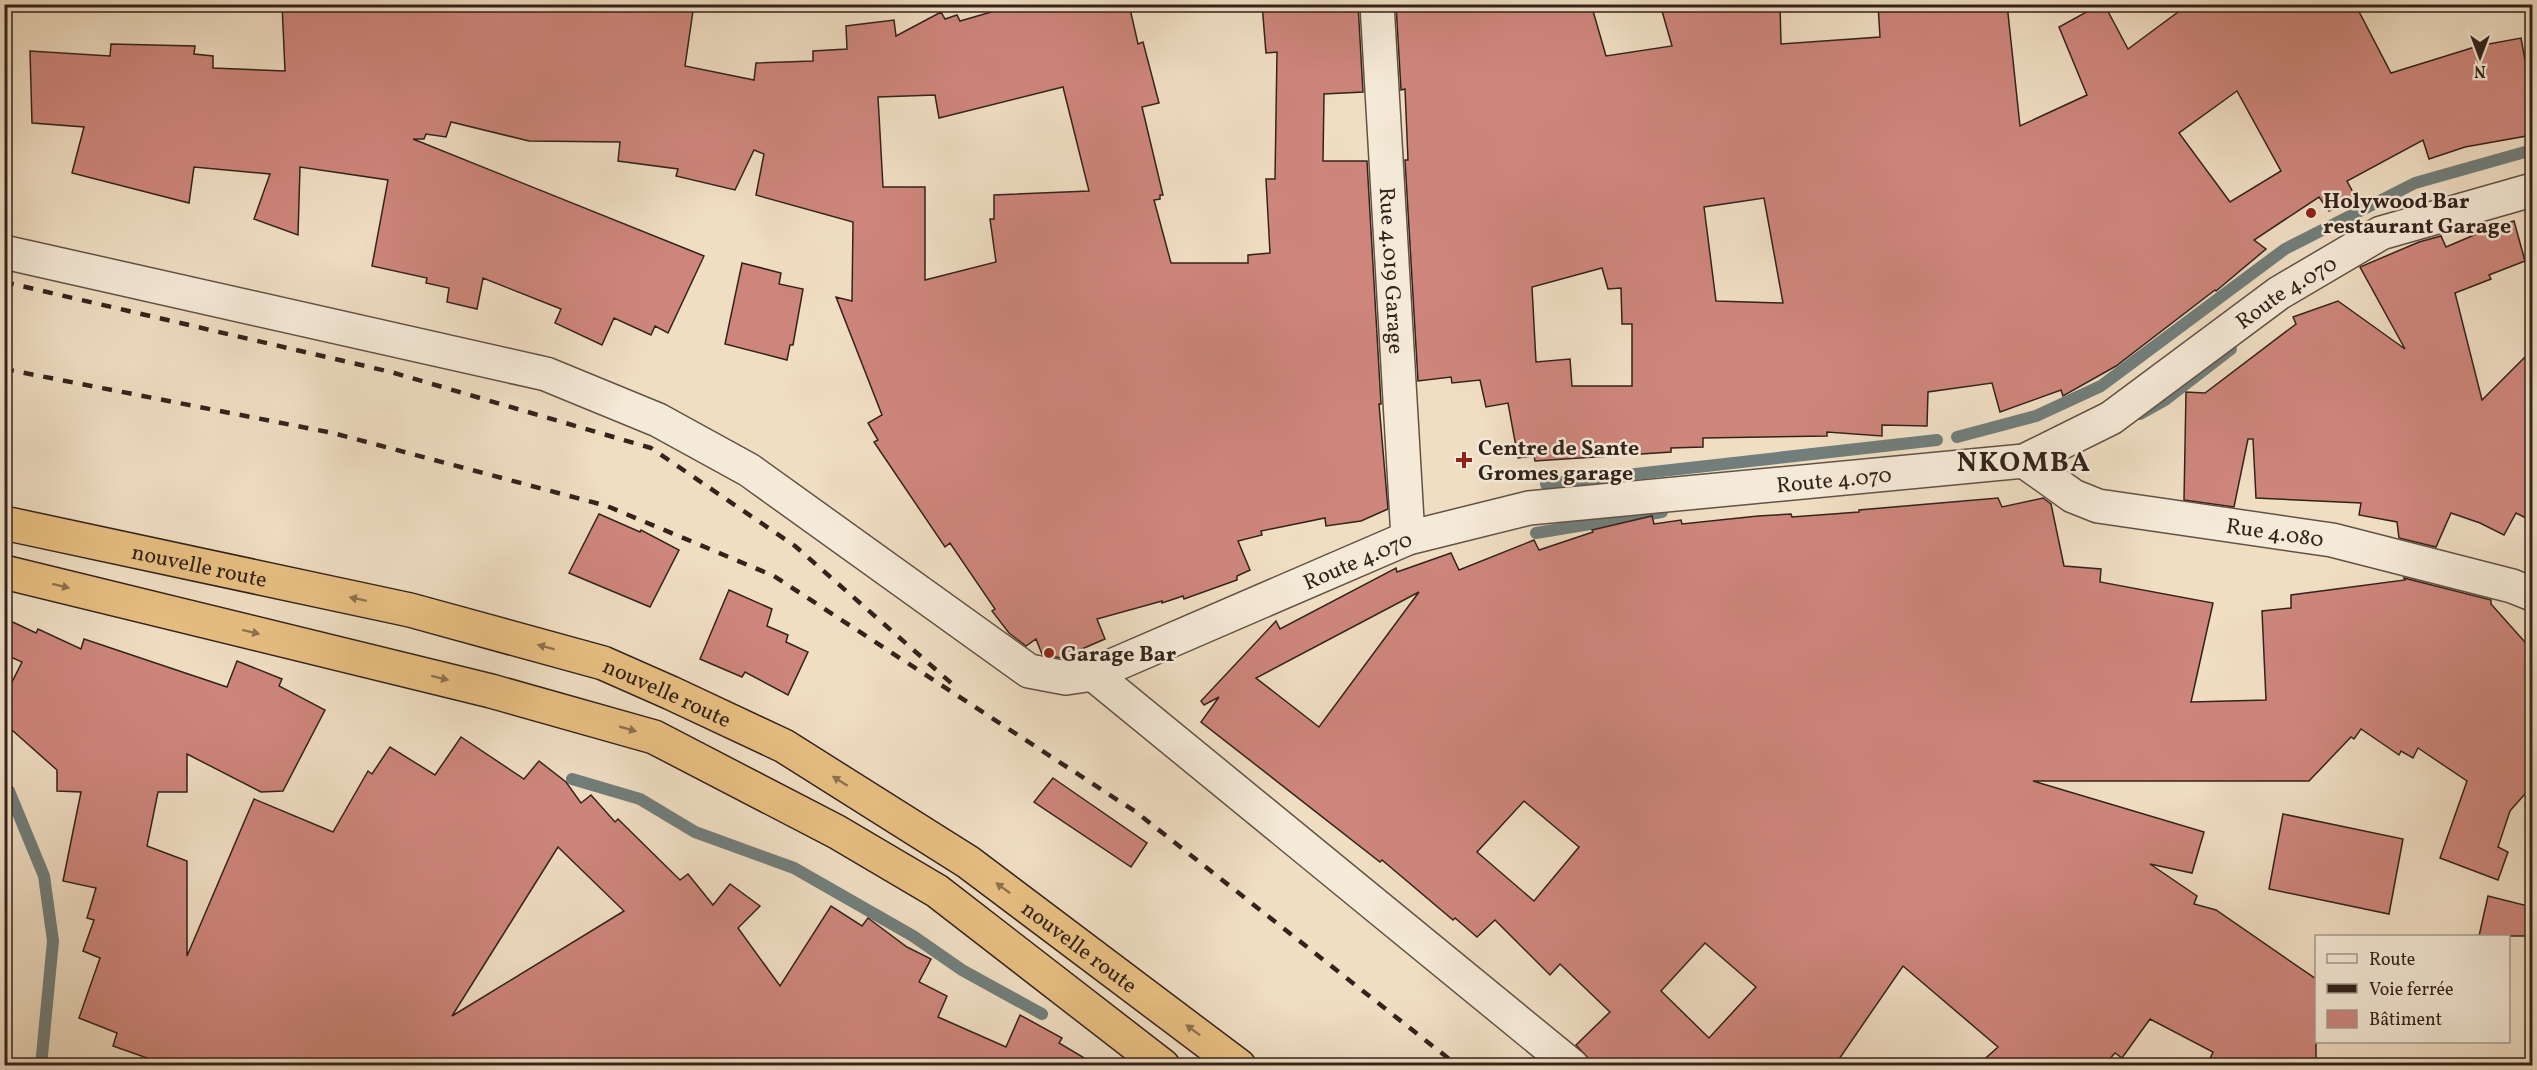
<svg xmlns="http://www.w3.org/2000/svg" width="2537" height="1070" viewBox="0 0 2537 1070" font-family="Vollkorn,serif">
<style>
.lines{fill:none;stroke-linecap:round;stroke-linejoin:round}
.stream{stroke:#717e7b;stroke-width:12}
.building{fill:#ce867c;stroke:#33231c;stroke-width:1.5;fill-rule:evenodd}
.minor-casing{stroke:#625246;stroke-width:36}
.highway-casing{stroke:#33231c;stroke-width:36}
.minor{stroke:#f5ead8;stroke-width:33}
.highway{stroke:#e8bf82;stroke-width:33}
.rail{stroke:#33231c;stroke-width:4.5;stroke-dasharray:10 10;stroke-linecap:butt}
.oneway{fill:#8e714f}
.poi-dot{fill:#8f2418;stroke:#f5ead8;stroke-width:2}
.labels{text-anchor:middle;stroke-width:5;stroke-linejoin:round;paint-order:stroke}
.poi-label{font-size:22px;font-weight:bold;fill:#33231c;stroke:#f5ead8;text-anchor:start}
.street-label{font-size:22px;fill:#33231c;stroke:#f5ead8}
.district-label{font-size:28px;font-weight:bold;letter-spacing:1.5px;fill:#33231c;stroke:#f5ead8}
</style>
<rect width="100%" height="100%" fill="#f0dec3"/>
<filter id="stains"><feTurbulence type="fractalNoise" baseFrequency=".00333" numOctaves="4"/><feColorMatrix values="0 0 0 0 .2 0 0 0 0 .09 0 0 0 0 .02 0 0 0 .5 -.17"/></filter>
<radialGradient id="worn" r=".72"><stop offset=".6" stop-color="#630" stop-opacity="0"/><stop offset="1" stop-color="#630" stop-opacity=".3"/></radialGradient>
<g class="lines">
<g class="stream">
<polyline points="2140,414 2165,400 2231,349"/>
<polyline points="1957,437 2036,416 2101,386 2285,249 2415,183 2532,150"/>
<polyline points="1546,484 1937,440"/>
<polyline points="1536,533 1662,512"/>
<polyline points="572,779 640,799 695,832 794,868 913,936 962,970 1042,1014"/>
<polyline points="4,787 9,791 44,876 53,941 41,1066"/>
</g>
</g>
<g class="building">
<path d="M282,4H694L685,66L754,80L756,63L813,61V51L847,49L846,26L894,20L896,36L941,12L945,19L957,15L960,21L1019,4H1129L1138,44L1143,42L1159,103L1142,107L1163,195H1160V199L1154,200L1171,263H1248V255L1270,253L1266,179H1275L1277,52L1266,53L1262,4H1358L1363,92L1324,94L1323,161H1367L1381,404H1379L1388,509L1361,521L1326,526L1325,518L1261,531L1262,535L1238,541L1250,570L1237,576V580L1184,599L1183,596L1162,603V601L1097,619L1105,639L1061,658L1042,654L1036,639L1026,646L1009,633L992,611L995,609L950,543L945,547L874,442L878,440L868,423L882,415L836,297L852,301L853,222L756,195L764,154L754,150L735,190L676,176L678,169L618,161L620,142L529,141L451,122L446,137L426,134L424,139H413L704,256L668,333L655,326L651,335L614,318L602,345L555,323L561,309L483,278L477,309L447,302L449,288L426,283L427,278L372,266L388,180L300,167L298,235L254,219L270,174L194,167L189,203L72,173L84,127L32,123L30,51L110,56L111,44L195,46L194,54L213,56V68L285,71ZM1063,87L1089,191L994,195V219H990L996,262L925,280V187H883L878,97L935,95L939,118Z"/>
<path d="M1591,4L1606,56L1672,46L1660,4H1780L1781,44L1880,37L1878,4H2007L2020,126L2087,95L2059,27L2101,4H2104L2128,49L2189,4H2355L2391,73L2478,46L2521,38L2532,98V135L2465,147L2429,159L2423,140L2347,181L2356,198L2329,211L2319,197L2254,240L2266,249L2216,291L2215,290L2116,366L2063,396L2061,390L2000,412L1992,383L1928,392L1927,426L1882,425V436L1827,432V436L1703,438V447L1671,448V452L1535,461L1534,456L1518,458L1508,403L1486,407L1480,380L1452,383L1451,377L1418,381L1405,160H1408L1405,89L1401,90L1396,5ZM2237,91L2281,171L2230,202L2179,133ZM1764,198L1783,303L1716,301L1704,207ZM1602,268L1608,289L1621,288L1622,324H1632V386H1572L1570,359L1536,362L1532,287Z"/>
<polygon points="2514,221 2525,261 2489,275 2491,279 2455,293 2482,400 2532,350 2532,521 2516,513 2504,535 2480,523 2451,513 2436,547 2399,538 2397,522 2359,515 2361,503 2256,498 2253,439 2248,439 2234,507 2184,500 2186,392 2205,393 2296,324 2293,317 2338,301 2405,349 2360,267 2419,242 2441,236 2446,247 2493,227"/>
<polygon points="742,263 781,273 779,284 803,289 793,345 790,345 787,360 725,344"/>
<path d="M1998,498L2002,507L2043,498L2051,504L2064,566L2101,569L2100,582L2213,603L2191,702L2266,700L2262,611L2291,608V595L2405,580L2404,578L2491,600V604L2532,650V786L2510,811L2498,847L2508,852L2498,880L2440,858L2467,781L2418,748L2413,758L2401,751L2399,755L2361,729L2354,739L2351,737L2309,781H2033L2204,832L2192,873L2150,864L2197,896L2194,904L2216,910L2316,979V1065H2207L2213,1052L2150,1019L2122,1058L2115,1053L2104,1065H1978L1998,1047L1903,966L1835,1065H1590L1589,1059L1576,1045L1610,1012L1560,964L1550,975L1495,920L1477,937L1455,918L1453,920L1382,860L1380,862L1201,722L1219,697L1204,705L1201,701L1276,621L1280,629L1396,568L1397,572L1451,553L1459,570L1534,540L1539,550L1593,532L1592,530L1652,516L1654,524L1681,520L1682,524L1758,516L1791,514L1792,517L1859,512V510ZM1419,592L1319,727L1256,678ZM1524,801L1579,847L1534,901L1477,852ZM1705,943L1756,987L1709,1038L1661,991Z"/>
<polygon points="599,514 640,532 641,530 679,550 650,607 569,573"/>
<polygon points="729,590 772,609 767,626 788,635 786,642 808,652 788,695 745,672 742,677 700,659"/>
<path d="M4,618L36,633L38,629L81,649L84,639L227,687L237,661L282,679L279,686L325,710L283,791L261,792L187,754V792H158L147,846L187,861V956L254,799L333,832L368,771L372,774L390,747L435,775L461,737L524,779L539,761L566,782L581,803L591,795L615,822L618,819L680,880L688,874L713,905L730,884L760,906L738,928L780,986L831,906L862,926L868,918L907,947L931,959L919,982L947,996L938,1017L1006,1047L1020,1015L1062,1038L1059,1043L1096,1065H167L113,1046L117,1033L79,1018L100,958L83,951L94,920L87,918L96,888L63,881L81,792L57,791V770L4,723V698L22,662L4,654ZM558,847L624,911L452,1016Z"/>
<polygon points="1053,778 1147,843 1131,867 1034,802"/>
<polygon points="2283,814 2403,839 2389,914 2269,889"/>
<polygon points="2488,896 2532,907 2532,936 2479,936"/>
</g>
<g class="lines">
<g class="minor-casing">
<g id="minor">
<path id="s1" d="M1377,4L1408,538"/>
<path id="s2" d="M4,252L546,374L658,420L749,470L1029,671L1066,678L1093,674L1408,538L1529,508L2024,461L2111,418L2279,293L2381,233L2532,190"/>
<path id="s3" d="M2024,461L2073,496L2098,506L2332,540L2512,586L2532,594"/>
<polyline points="1093,674 1572,1066"/>
</g>
</g>
<g class="highway-casing">
<g id="highway">
<path id="s4" d="M4,523L410,610L603,663L671,693L784,746L968,862L1239,1066"/>
<polyline points="4,572 491,691 654,737 837,832 937,891 1163,1066"/>
</g>
</g>
<use href="#minor" class="minor"/>
<use href="#highway" class="highway"/>
<g class="rail">
<polyline points="4,282 391,372 651,448 795,546 958,689"/>
<polyline points="4,369 333,433 607,506 774,576 1136,812 1458,1066"/>
</g>
</g>
<defs><path id="oneway-solid" d="M-6-.8H1V-3.2L6.5 0L1 3.2V.8H-6Z" transform="scale(1.5)"/></defs>
<g class="oneway">
<use href="#oneway-solid" transform="translate(61 586) rotate(14)"/>
<use href="#oneway-solid" transform="translate(358 599) rotate(-168)"/>
<use href="#oneway-solid" transform="translate(251 632) rotate(14)"/>
<use href="#oneway-solid" transform="translate(546 647) rotate(-165)"/>
<use href="#oneway-solid" transform="translate(440 678) rotate(14)"/>
<use href="#oneway-solid" transform="translate(628 729) rotate(16)"/>
<use href="#oneway-solid" transform="translate(840 781) rotate(-148)"/>
<use href="#oneway-solid" transform="translate(1003 888) rotate(-144)"/>
<use href="#oneway-solid" transform="translate(1193 1030) rotate(-143)"/>
</g>
<g class="poi-dot">
<circle cx="2311" cy="213" r="6"/>
<path d="M1461 451h6v6h6v6h-6v6h-6v-6h-6v-6h6z"/>
<circle cx="1049" cy="653" r="6"/>
</g>
<g class="labels">
<g class="poi-label">
<text x="2323" y="208">Holywood Bar<tspan x="2323" dy="25">restaurant Garage</tspan></text>
<text x="1478" y="455">Centre de Sante<tspan x="1478" dy="25">Gromes garage</tspan></text>
<text x="1061" y="661">Garage Bar</text>
</g>
<g class="street-label">
<text dy="8" stroke="none"><textPath href="#s1" startOffset="267">Rue 4.019 Garage</textPath></text>
<text dy="8" stroke="none"><textPath href="#s2" startOffset="2468">Route 4.070</textPath></text>
<text dy="8" stroke="none"><textPath href="#s2" startOffset="1964">Route 4.070</textPath></text>
<text dy="8" stroke="none"><textPath href="#s3" startOffset="266">Rue 4.080</textPath></text>
<text dy="8" stroke="none"><textPath href="#s2" startOffset="1478">Route 4.070</textPath></text>
<text dy="8" stroke="none"><textPath href="#s4" startOffset="200">nouvelle route</textPath></text>
<text dy="8" stroke="none"><textPath href="#s4" startOffset="686">nouvelle route</textPath></text>
<text dy="8" stroke="none"><textPath href="#s4" startOffset="1172">nouvelle route</textPath></text>
</g>
<g class="district-label">
<text x="2024" y="471">NKOMBA</text>
</g>
</g>
<rect width="2537" height="1070" fill="none" stroke="#f0dec3" stroke-width="24"/>
<rect x="6" y="6" width="2525" height="1058" fill="none" stroke="#33231c" stroke-width="3"/>
<rect x="12" y="12" width="2513" height="1046" fill="none" stroke="#33231c" stroke-width="1.5"/>
<rect x="2315" y="935" width="195" height="108" fill="#f5ead8" stroke="#a79a8d" stroke-width="1.5"/>
<rect x="2327" y="954" width="30" height="9" fill="#f5ead8" stroke="#a79a8d" stroke-width="1.5"/>
<text x="2369" y="965" font-size="18" fill="#33231c">Route</text>
<rect x="2327" y="984" width="30" height="9" fill="#33231c" stroke="#a79a8d" stroke-width="1.5"/>
<text x="2369" y="995" font-size="18" fill="#33231c">Voie ferrée</text>
<rect x="2327" y="1010" width="30" height="18" fill="#ce867c" stroke="#a79a8d" stroke-width="1.5"/>
<text x="2369" y="1025" font-size="18" fill="#33231c">Bâtiment</text>
<g transform="translate(2480 57) rotate(180)" stroke="#f5ead8" stroke-width="4.5" paint-order="stroke">
<path d="M0-4.5L10 22L0 15L-10 22Z" fill="#33231c"/>
<text y="-9" font-size="16" font-weight="bold" text-anchor="middle" fill="#33231c">N</text>
</g>
<rect width="100%" height="100%" filter="url(#stains)"/>
<rect width="100%" height="100%" fill="url(#worn)"/>
</svg>
